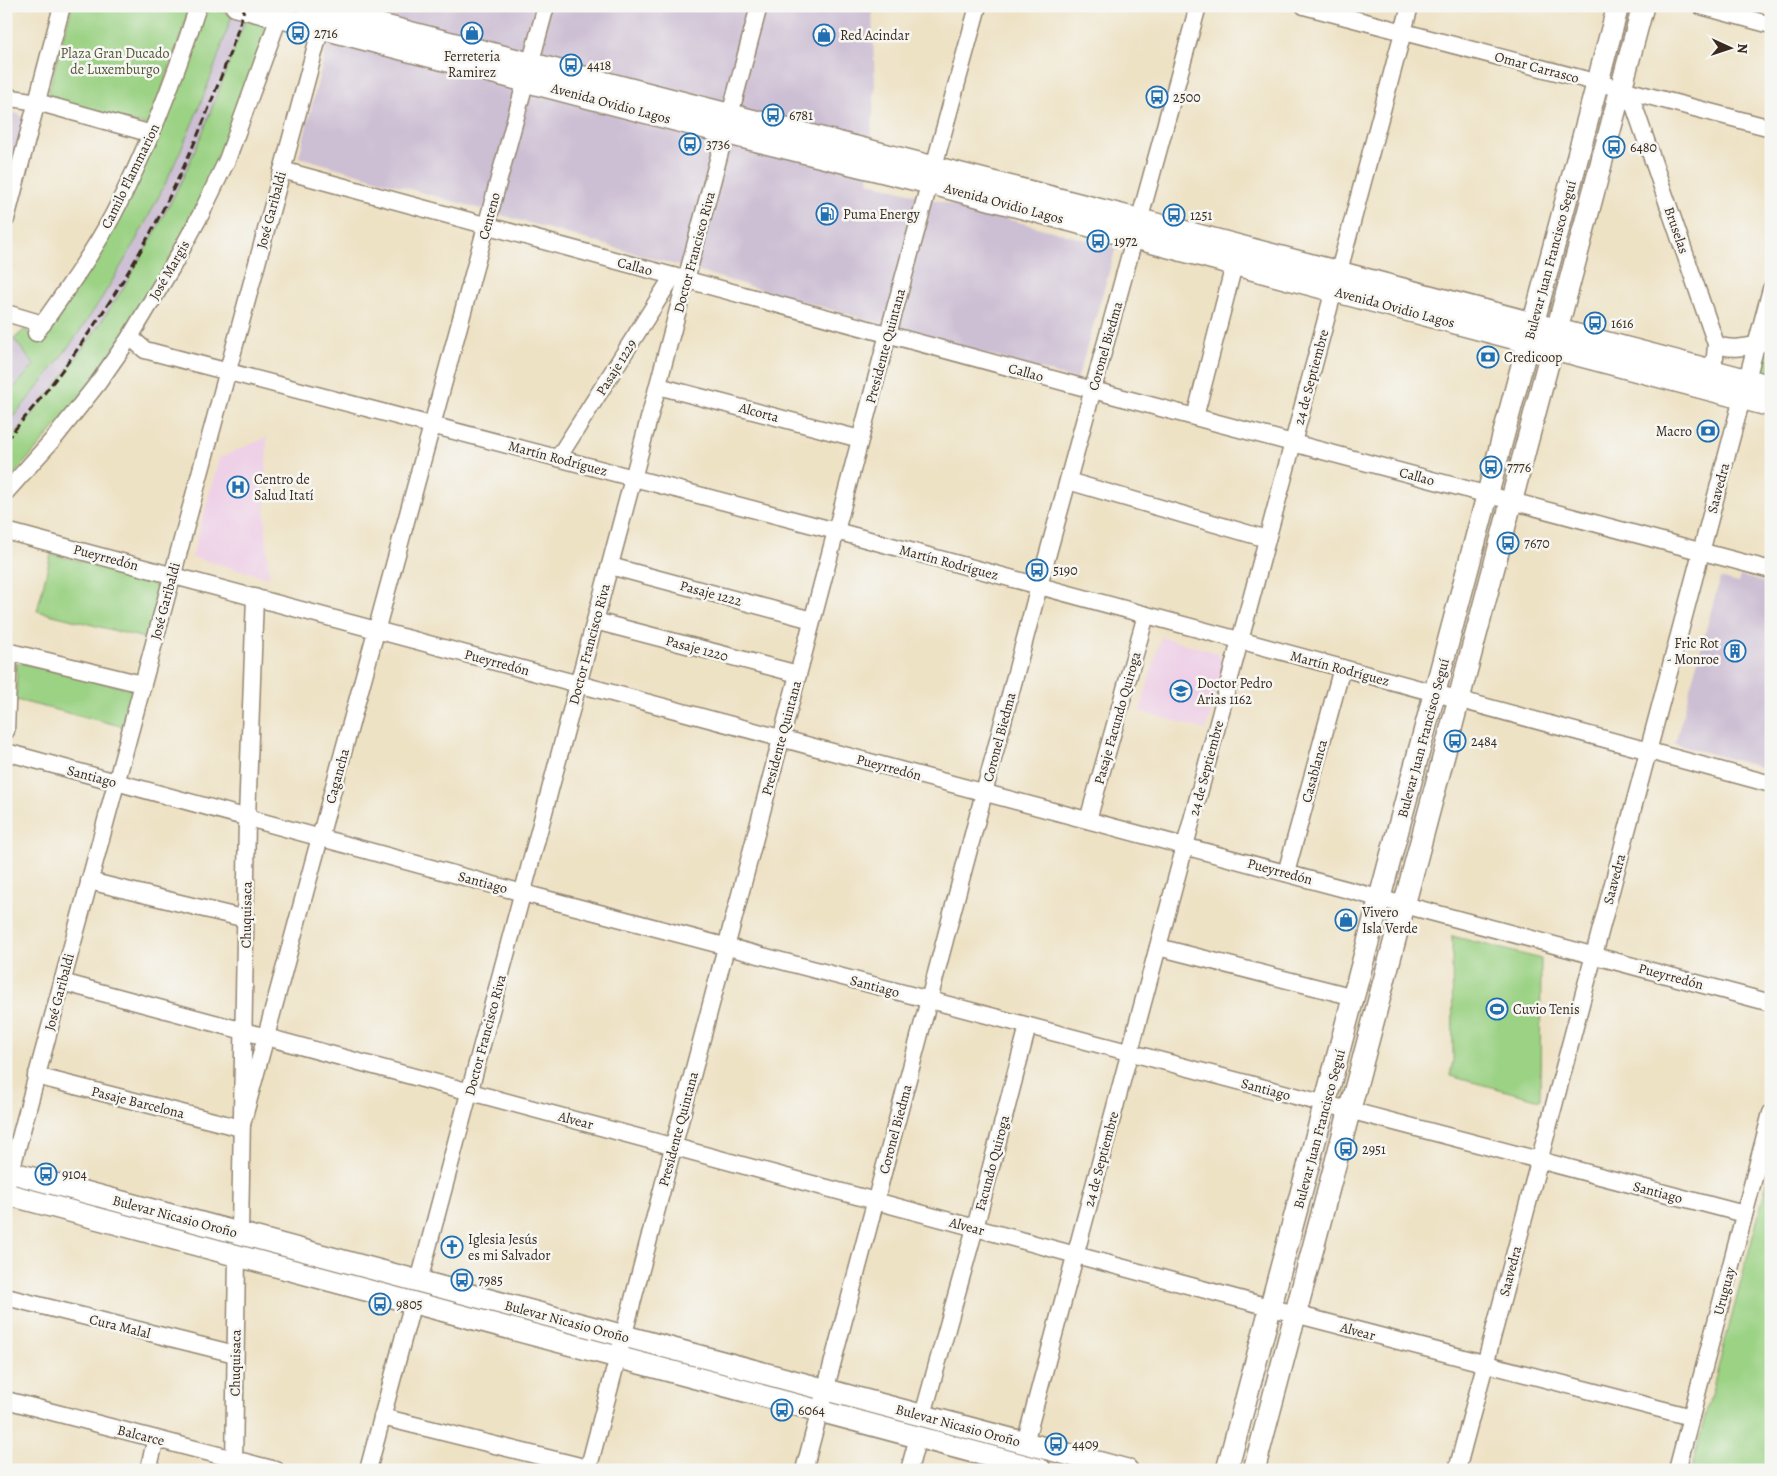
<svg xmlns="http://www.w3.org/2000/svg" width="1777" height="1476" viewBox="0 0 1777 1476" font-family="Alegreya,serif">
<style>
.built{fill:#eed0e7}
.industrial{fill:#ccbed3}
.green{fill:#9bd284;stroke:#6b7e51}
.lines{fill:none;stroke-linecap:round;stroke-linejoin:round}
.minor-casing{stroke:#948672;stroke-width:19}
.major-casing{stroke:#948672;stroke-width:24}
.minor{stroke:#fff;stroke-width:16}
.major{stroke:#fff;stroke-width:21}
.rail{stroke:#3b2a1e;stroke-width:3;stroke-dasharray:8 4;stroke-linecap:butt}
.labels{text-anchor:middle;stroke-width:5;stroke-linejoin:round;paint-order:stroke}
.poi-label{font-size:14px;fill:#3b2a1e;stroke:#f6f6f2;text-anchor:start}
.park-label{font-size:14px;fill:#535438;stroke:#f6f6f2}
.street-label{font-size:14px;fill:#3b2a1e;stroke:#f6f6f2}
</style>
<rect width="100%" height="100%" fill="#f6f6f2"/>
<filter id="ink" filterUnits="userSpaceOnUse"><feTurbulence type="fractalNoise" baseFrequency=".02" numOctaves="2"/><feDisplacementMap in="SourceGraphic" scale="10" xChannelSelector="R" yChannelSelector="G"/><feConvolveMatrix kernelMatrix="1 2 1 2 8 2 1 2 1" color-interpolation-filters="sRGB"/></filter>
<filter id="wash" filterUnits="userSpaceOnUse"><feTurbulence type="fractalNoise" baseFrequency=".0096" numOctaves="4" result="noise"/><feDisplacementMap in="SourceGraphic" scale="20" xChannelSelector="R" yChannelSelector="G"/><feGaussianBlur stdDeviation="1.12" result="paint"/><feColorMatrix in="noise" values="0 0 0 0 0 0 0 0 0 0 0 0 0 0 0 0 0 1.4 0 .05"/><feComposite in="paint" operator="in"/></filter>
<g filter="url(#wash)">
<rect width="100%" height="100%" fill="#eee2c5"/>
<g class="built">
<polygon points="267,437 265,516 269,578 192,557 219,458"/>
<polygon points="1161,637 1218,653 1224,664 1206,730 1140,711"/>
</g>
<g class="industrial">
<polygon points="337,6 857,6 872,10 875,87 868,182 1116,248 1077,380 299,157"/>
<polygon points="232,15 246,18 204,129 182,180 154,234 121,292 91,337 61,379 6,445 6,424 55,366 86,321 144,227 183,146 206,91"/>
<polygon points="6,111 21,115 25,129 6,197"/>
<polygon points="6,329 9,331 14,340 34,365 6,397"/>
<polygon points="1740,576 1771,584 1771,770 1675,744 1720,578 1738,583"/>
</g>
<g class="green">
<polygon points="72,6 187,6 190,9 150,123 145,125 52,101 49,96 49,89"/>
<path d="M212,9L218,10L232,15C196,129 144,239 75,338C53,367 32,397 6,424V397L34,365L14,339L25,329L34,339L72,294L201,19L205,14Z"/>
<path d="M246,18C259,21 264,21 266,35C246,89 227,145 202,197C172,257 137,317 98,372C70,411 38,448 6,483V445L61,379L91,337L121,292L154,234L182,180L204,129Z"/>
<path d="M1771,349V376L1761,371C1756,361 1761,354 1771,349Z"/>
<polygon points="51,554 157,580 161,589 148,639 37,611"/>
<polygon points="17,662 134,690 125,727 16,700"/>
<polygon points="1452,936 1541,959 1540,1100 1450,1076 1453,1060"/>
<polygon points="1771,1168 1771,1470 1691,1470"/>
</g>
</g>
<g filter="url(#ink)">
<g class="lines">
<g class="minor-casing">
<g id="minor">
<polyline points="1304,6 1771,128"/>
<polyline points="1701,6 1771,25"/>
<polyline points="1629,91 1716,344 1715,357 1710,370"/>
<polyline points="6,97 37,102 152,134"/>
<polyline points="282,170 1093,390 1771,570"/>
<polyline points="6,219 62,6"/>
<polyline points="6,313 43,324"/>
<path d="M36,333C63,295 91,256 113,215C148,148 175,78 198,6"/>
<polyline points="130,337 145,350 836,531 1771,784"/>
<path d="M1716,344C1733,352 1753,345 1771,341"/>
<polyline points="658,386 860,439"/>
<polyline points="1195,417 1234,265"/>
<polyline points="558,458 673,276"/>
<polyline points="1068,481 1267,539"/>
<polyline points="6,492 56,436 98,383 130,337 172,267 201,214 227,160 279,17"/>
<polyline points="6,531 1771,1003"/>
<polyline points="610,566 812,620"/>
<polyline points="595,621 798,674"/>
<polyline points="6,651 142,684"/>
<polyline points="6,731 9,651"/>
<polyline points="6,752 523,893 1744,1214"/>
<polyline points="1088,820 1146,615"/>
<polyline points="1286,873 1342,668"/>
<polyline points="89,881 246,919"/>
<polyline points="1158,947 1354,997"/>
<polyline points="62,982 1295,1314 1691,1417"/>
<polyline points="36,1076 241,1128 546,6"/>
<polyline points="8,1182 324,16"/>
<polyline points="240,1234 247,818 255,597"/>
<polyline points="419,1281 759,6"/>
<polyline points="6,1297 235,1354"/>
<polyline points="6,1400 276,1470"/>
<polyline points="923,1415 975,1228 1028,1026"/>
<polyline points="382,1417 588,1468"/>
<polyline points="1025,1443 1410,6"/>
<polyline points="234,1467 237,1256"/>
<polyline points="148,1470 156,1439"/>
<polyline points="368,1470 413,1302"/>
<polyline points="588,1470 888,334 978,6"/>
<polyline points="804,1470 1039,586 1198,6"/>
<polyline points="909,1470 918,1437"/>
<polyline points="1457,1470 1771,289"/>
<polyline points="1677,1470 1771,1113"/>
</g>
</g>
<g class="major-casing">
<g id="major">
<polyline points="236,6 725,133 929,183 1334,291 1771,406"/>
<polyline points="307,6 1160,225 1771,386"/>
<polyline points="6,1171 1127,1470"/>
<polyline points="6,1194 1041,1470"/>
<polyline points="1227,1470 1618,6"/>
<polyline points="1254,1470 1643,6"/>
</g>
</g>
<use href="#minor" class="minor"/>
<use href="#major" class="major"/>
<path class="rail" d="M6,440C97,334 166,222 215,92C226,64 237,35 245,6"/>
</g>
</g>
<defs>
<g id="bus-ring" transform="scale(1.125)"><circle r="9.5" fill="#f6f6f2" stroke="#1f6fb2" stroke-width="1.5"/><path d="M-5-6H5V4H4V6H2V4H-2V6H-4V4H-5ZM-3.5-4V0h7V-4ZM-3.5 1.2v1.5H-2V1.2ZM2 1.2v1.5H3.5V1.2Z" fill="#1f6fb2"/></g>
<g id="shop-ring" transform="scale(1.125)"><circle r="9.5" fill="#f6f6f2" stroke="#1f6fb2" stroke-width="1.5"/><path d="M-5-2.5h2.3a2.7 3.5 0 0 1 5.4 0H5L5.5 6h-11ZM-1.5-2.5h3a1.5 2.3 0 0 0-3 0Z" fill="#1f6fb2"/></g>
<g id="fuel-ring" transform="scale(1.125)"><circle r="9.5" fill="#f6f6f2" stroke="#1f6fb2" stroke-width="1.5"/><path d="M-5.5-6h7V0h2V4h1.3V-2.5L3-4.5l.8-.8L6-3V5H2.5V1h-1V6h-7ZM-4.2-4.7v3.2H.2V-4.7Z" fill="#1f6fb2"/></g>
<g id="bank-ring" transform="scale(1.125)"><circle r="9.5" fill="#f6f6f2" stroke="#1f6fb2" stroke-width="1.5"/><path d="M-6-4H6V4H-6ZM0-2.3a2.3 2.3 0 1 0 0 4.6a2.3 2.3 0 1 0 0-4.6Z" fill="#1f6fb2"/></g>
<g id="hospital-ring" transform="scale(1.125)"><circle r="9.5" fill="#f6f6f2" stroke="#1f6fb2" stroke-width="1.5"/><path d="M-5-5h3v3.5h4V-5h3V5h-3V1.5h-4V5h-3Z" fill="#1f6fb2"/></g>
<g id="building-ring" transform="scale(1.125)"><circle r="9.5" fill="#f6f6f2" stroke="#1f6fb2" stroke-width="1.5"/><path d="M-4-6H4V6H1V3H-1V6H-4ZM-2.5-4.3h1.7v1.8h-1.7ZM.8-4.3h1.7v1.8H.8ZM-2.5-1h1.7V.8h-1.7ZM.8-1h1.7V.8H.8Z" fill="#1f6fb2"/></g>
<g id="school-ring" transform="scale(1.125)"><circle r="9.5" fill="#f6f6f2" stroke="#1f6fb2" stroke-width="1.5"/><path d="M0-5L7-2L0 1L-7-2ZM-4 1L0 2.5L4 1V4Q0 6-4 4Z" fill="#1f6fb2"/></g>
<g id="stadium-ring" transform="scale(1.125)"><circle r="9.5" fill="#f6f6f2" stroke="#1f6fb2" stroke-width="1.5"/><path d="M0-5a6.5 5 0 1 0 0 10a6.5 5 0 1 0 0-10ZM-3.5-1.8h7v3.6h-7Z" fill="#1f6fb2"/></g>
<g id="church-ring" transform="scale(1.125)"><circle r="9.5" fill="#f6f6f2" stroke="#1f6fb2" stroke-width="1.5"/><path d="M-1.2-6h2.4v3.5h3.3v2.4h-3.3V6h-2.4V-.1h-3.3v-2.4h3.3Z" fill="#1f6fb2"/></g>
</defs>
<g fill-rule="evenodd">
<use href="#bus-ring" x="298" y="33"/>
<use href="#shop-ring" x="472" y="33"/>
<use href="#shop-ring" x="824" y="35"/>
<use href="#bus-ring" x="571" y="65"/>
<use href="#bus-ring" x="1157" y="97"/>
<use href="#bus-ring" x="773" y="115"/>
<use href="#bus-ring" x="690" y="144"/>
<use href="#bus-ring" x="1614" y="147"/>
<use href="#fuel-ring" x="827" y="214"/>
<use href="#bus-ring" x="1174" y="215"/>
<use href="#bus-ring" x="1098" y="241"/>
<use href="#bus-ring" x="1595" y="323"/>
<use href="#bank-ring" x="1488" y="357"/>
<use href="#bank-ring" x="1708" y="431"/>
<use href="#bus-ring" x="1491" y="467"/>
<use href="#hospital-ring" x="238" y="487"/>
<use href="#bus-ring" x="1508" y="543"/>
<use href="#bus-ring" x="1037" y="570"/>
<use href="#building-ring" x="1735" y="651"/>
<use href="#school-ring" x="1181" y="691"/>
<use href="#bus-ring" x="1455" y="741"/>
<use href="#shop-ring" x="1346" y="920"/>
<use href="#stadium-ring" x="1497" y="1009"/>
<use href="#bus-ring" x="1346" y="1149"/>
<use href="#bus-ring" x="46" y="1174"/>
<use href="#church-ring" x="452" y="1247"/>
<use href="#bus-ring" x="462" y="1280"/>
<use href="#bus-ring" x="380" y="1304"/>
<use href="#bus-ring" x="782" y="1410"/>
<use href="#bus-ring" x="1056" y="1444"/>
</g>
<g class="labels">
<g class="poi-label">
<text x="314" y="38">2716</text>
<text x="840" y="40">Red Acindar</text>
<text x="472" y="61" text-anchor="middle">Ferreteria<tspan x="472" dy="16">Ramirez</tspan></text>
<text x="587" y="70">4418</text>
<text x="1173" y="102">2500</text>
<text x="789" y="120">6781</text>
<text x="706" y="149">3736</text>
<text x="1630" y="152">6480</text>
<text x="843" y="219">Puma Energy</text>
<text x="1190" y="220">1251</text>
<text x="1114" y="246">1972</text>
<text x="1611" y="328">1616</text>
<text x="1504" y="362">Credicoop</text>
<text x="1692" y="436" text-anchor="end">Macro</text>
<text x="1507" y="472">7776</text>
<text x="254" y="484">Centro de<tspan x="254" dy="16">Salud Itatí</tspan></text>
<text x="1524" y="548">7670</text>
<text x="1053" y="575">5190</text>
<text x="1719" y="648" text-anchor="end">Fric Rot<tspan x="1719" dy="16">- Monroe</tspan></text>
<text x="1197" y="688">Doctor Pedro<tspan x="1197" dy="16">Arias 1162</tspan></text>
<text x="1471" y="746">2484</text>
<text x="1362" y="917">Vivero<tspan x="1362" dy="16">Isla Verde</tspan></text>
<text x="1513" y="1014">Cuvio Tenis</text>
<text x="1362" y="1154">2951</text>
<text x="62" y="1179">9104</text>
<text x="468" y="1244">Iglesia Jesús<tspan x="468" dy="16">es mi Salvador</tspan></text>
<text x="478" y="1285">7985</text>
<text x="396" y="1309">9805</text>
<text x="798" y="1415">6064</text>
<text x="1072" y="1449">4409</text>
</g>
<g class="park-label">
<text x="115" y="58">Plaza Gran Ducado<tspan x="115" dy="16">de Luxemburgo</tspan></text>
</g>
<g class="street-label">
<text transform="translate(1537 67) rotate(15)" y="5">Omar Carrasco</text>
<text transform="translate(611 103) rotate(15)" y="5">Avenida Ovidio Lagos</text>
<text transform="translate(130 176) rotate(-64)" y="5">Camilo Flammarion</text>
<text transform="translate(1004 203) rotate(15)" y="5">Avenida Ovidio Lagos</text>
<text transform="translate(271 210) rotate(-75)" y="5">José Garibaldi</text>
<text transform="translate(489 216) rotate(-75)" y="5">Centeno</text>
<text transform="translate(1677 230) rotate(71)" y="5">Bruselas</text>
<text transform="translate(694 252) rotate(-75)" y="5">Doctor Francisco Riva</text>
<text transform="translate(1550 260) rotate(-75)" y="5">Bulevar Juan Francisco Seguí</text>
<text transform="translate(635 266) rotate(15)" y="5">Callao</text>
<text transform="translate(169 270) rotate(-60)" y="5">José Margis</text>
<text transform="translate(1395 307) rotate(15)" y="5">Avenida Ovidio Lagos</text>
<text transform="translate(885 346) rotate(-75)" y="5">Presidente Quintana</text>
<text transform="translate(1105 346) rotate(-74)" y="5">Coronel Biedma</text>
<text transform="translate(616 367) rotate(-58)" y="5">Pasaje 1229</text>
<text transform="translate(1026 372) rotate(15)" y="5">Callao</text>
<text transform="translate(1311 377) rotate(-75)" y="5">24 de Septiembre</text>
<text transform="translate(759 412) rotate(15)" y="5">Alcorta</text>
<text transform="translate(558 458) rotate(15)" y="5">Martín Rodríguez</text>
<text transform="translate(1417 476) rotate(15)" y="5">Callao</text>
<text transform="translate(1718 488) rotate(-75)" y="5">Saavedra</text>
<text transform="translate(106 557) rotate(15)" y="5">Pueyrredón</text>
<text transform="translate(949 562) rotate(15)" y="5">Martín Rodríguez</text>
<text transform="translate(711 593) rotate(15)" y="5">Pasaje 1222</text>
<text transform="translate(165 601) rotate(-75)" y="5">José Garibaldi</text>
<text transform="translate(589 644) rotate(-75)" y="5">Doctor Francisco Riva</text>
<text transform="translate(697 648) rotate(15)" y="5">Pasaje 1220</text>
<text transform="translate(497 662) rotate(15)" y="5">Pueyrredón</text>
<text transform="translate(1340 668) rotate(15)" y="5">Martín Rodríguez</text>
<text transform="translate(1117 718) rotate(-74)" y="5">Pasaje Facundo Quiroga</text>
<text transform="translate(999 737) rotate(-75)" y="5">Coronel Biedma</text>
<text transform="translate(781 738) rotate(-75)" y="5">Presidente Quintana</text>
<text transform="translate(1423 738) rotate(-75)" y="5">Bulevar Juan Francisco Seguí</text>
<text transform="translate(889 767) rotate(15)" y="5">Pueyrredón</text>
<text transform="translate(1206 768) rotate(-75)" y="5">24 de Septiembre</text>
<text transform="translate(1314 771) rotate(-75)" y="5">Casablanca</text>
<text transform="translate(92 776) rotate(15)" y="5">Santiago</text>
<text transform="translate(337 776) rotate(-75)" y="5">Cagancha</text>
<text transform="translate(1280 871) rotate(15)" y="5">Pueyrredón</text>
<text transform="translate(1614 879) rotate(-75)" y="5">Saavedra</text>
<text transform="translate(483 882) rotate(15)" y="5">Santiago</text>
<text transform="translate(246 915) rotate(-89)" y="5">Chuquisaca</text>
<text transform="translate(1671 976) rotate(15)" y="5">Pueyrredón</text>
<text transform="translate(875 986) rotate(15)" y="5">Santiago</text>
<text transform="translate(59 992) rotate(-75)" y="5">José Garibaldi</text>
<text transform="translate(485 1035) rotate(-75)" y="5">Doctor Francisco Riva</text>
<text transform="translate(1266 1089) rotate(15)" y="5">Santiago</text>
<text transform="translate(138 1102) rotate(14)" y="5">Pasaje Barcelona</text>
<text transform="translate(576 1120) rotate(15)" y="5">Alvear</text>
<text transform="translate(678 1129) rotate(-75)" y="5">Presidente Quintana</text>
<text transform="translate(895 1129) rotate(-75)" y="5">Coronel Biedma</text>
<text transform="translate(1319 1129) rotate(-75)" y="5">Bulevar Juan Francisco Seguí</text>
<text transform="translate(1101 1159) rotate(-75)" y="5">24 de Septiembre</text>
<text transform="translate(992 1163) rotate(-75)" y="5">Facundo Quiroga</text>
<text transform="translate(1658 1192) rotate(15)" y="5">Santiago</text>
<text transform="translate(175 1216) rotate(15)" y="5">Bulevar Nicasio Oroño</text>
<text transform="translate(967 1226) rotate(15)" y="5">Alvear</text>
<text transform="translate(1510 1271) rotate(-75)" y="5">Saavedra</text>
<text transform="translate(1724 1291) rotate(-75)" y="5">Uruguay</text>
<text transform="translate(567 1321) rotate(15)" y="5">Bulevar Nicasio Oroño</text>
<text transform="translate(120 1326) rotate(14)" y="5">Cura Malal</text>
<text transform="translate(1358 1331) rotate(15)" y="5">Alvear</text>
<text transform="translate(235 1363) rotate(-89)" y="5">Chuquisaca</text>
<text transform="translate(958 1425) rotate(15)" y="5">Bulevar Nicasio Oroño</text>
<text transform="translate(141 1435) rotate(14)" y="5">Balcarce</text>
</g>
</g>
<rect width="1777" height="1476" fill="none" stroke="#f6f6f2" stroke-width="25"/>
<g transform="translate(1730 48) rotate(93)" stroke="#f6f6f2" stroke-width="4" paint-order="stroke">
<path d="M0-4L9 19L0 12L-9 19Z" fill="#3b2a1e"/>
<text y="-8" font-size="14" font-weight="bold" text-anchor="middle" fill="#3b2a1e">N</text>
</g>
</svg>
